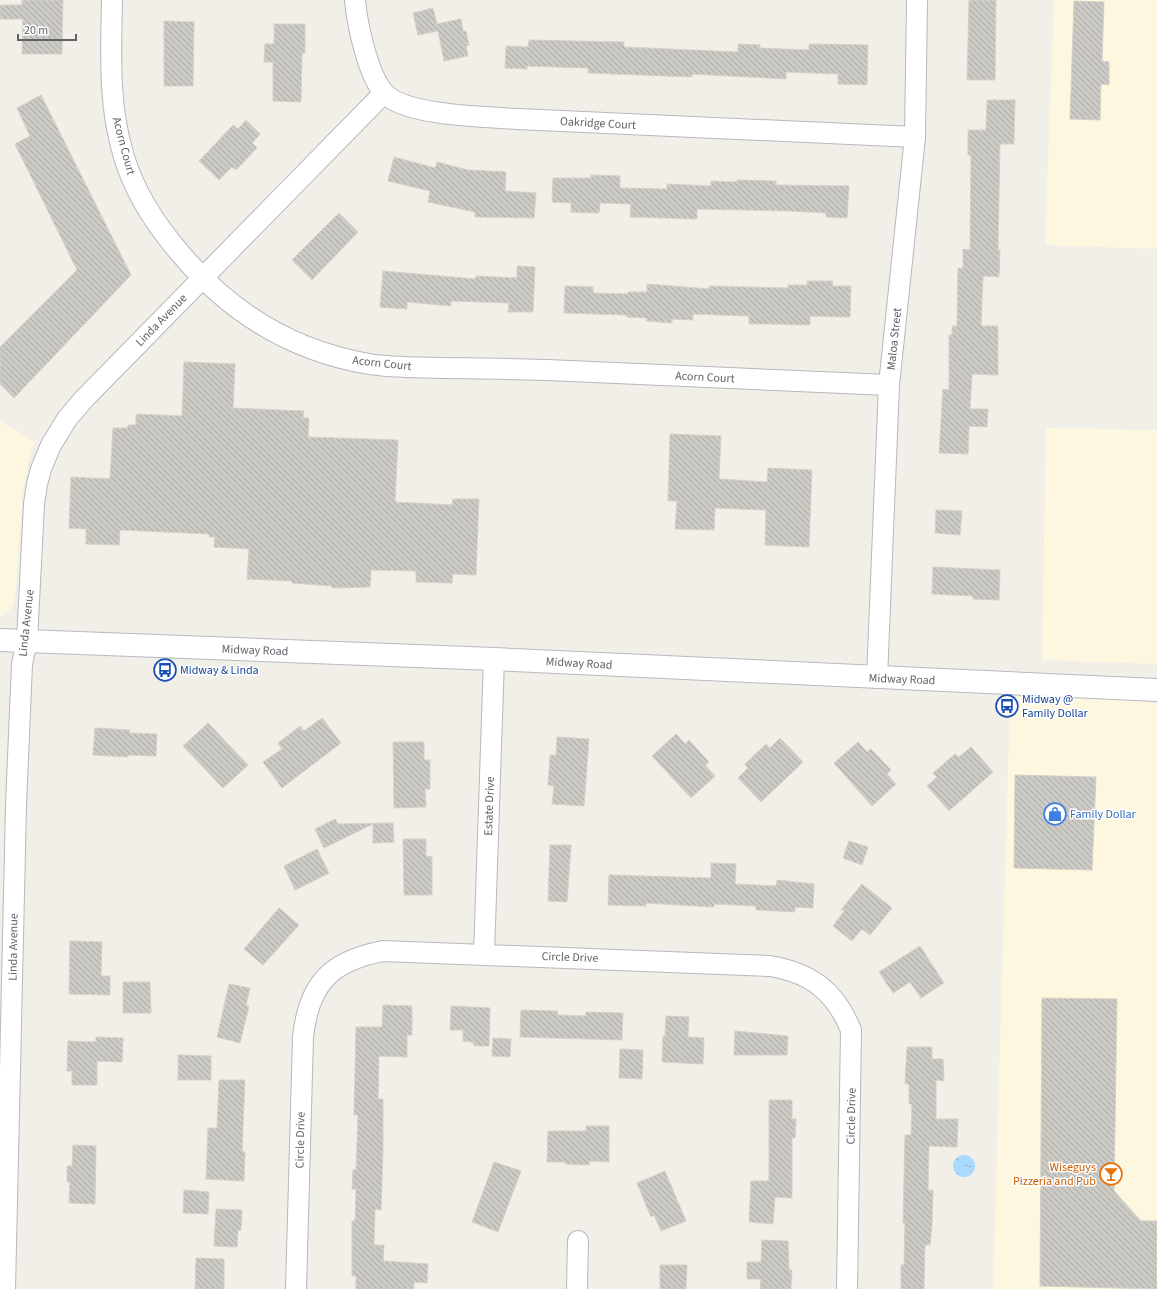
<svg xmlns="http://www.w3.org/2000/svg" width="1157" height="1289" viewBox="0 0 1157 1289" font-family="'Source Sans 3',sans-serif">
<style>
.commercial{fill:#fef7e0}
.water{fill:url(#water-ripples)}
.building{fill:url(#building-back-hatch);stroke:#d6d1c6}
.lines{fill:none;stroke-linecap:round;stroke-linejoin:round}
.minor-casing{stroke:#b5b8bc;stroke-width:22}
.secondary-casing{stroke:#b6babf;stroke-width:24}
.minor{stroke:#fff;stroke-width:20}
.secondary{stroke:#fff;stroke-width:22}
.labels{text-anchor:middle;stroke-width:3;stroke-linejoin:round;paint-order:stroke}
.street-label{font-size:12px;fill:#5f6368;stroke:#fff}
.transit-label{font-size:12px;fill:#164399;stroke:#fff;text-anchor:start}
.shop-label{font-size:12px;fill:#366cbe;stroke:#fff;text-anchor:start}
.food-label{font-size:12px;fill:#c56008;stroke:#fff;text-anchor:end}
</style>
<defs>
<pattern id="water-ripples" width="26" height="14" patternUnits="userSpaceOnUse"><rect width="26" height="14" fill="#aadaff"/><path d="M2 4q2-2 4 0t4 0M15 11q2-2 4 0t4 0" fill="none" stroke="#8eb4d2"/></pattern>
<pattern id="building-back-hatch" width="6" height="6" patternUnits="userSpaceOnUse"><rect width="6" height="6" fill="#cccac5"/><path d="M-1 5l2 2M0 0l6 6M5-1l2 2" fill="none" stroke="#a9a8a4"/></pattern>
</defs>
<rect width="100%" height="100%" fill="#f1efe8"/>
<g class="commercial">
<polygon points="1054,0 1157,0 1157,249 1045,245"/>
<polygon points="0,421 35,442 30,455 23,491 15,600 10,610 0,616"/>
<polygon points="1046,428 1157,430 1157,664 1042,660"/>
<polygon points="1042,680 1157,704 1157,1289 993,1289 1010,700"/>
</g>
<circle class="water" cx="964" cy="1166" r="11"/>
<g class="building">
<polygon points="22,0 63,0 62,54 22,54 23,19 0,19 0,5 22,5"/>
<polygon points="969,0 996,0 995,80 967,80"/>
<polygon points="1074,1 1104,2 1102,61 1109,62 1109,85 1101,84 1100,120 1070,119"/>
<polygon points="433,8 437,24 461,19 463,31 466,31 469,45 466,46 468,56 444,61 438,31 418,35 413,13"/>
<polygon points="164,21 194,22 193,86 164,86"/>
<polygon points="274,24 305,24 305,53 302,53 301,102 273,101 273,62 264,62 265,44 274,44"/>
<polygon points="529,40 624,42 624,47 738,52 738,44 760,45 760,48 809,50 809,44 868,45 867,85 838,84 838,74 786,72 786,79 692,74 692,77 588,73 588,68 527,66 527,69 505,68 506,46 528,47"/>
<polygon points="41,95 131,275 14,398 0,384 0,347 77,270 15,144 30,136 17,108"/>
<polygon points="987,100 1015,100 1014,144 1000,144 998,250 1000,250 999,277 983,276 981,326 998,326 998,375 972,374 970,409 988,409 987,427 969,426 968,454 939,453 943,389 949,390 949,335 952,335 952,326 957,326 958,268 963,268 963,249 970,250 971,155 968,155 968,130 986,130"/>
<polygon points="246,120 260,134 252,143 257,148 236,170 232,167 219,180 199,161 233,125 238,129"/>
<polygon points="394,157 435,168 437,162 468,170 506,172 505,191 536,193 534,218 475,217 475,212 428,202 430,191 388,181"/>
<polygon points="591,175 620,176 620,188 667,189 667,184 711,186 711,181 737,182 737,180 776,181 776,185 849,186 847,218 826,217 826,213 790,211 697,209 697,219 630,217 631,204 600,203 599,213 571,212 571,203 552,202 553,178 591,178"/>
<polygon points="339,213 358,232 312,280 292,260"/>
<polygon points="517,266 535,267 533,312 508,312 509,303 451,301 451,306 407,302 407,309 380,307 383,271 475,279 476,276 517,278"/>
<polygon points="807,281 833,281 832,286 851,286 850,317 810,316 810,325 773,324 749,324 749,316 693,314 693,320 672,319 672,323 646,321 647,318 627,317 627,315 564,313 565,286 593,287 593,293 628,294 628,292 647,292 647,284 709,289 709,286 788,288 788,285 807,285"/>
<polygon points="184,362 235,364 233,408 304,411 303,418 309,418 308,437 398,440 395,502 452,505 453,499 479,499 476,575 453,574 452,583 416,582 416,571 371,570 370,587 332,588 332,586 292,583 292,581 247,579 249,549 214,547 215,537 209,537 209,534 120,530 119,545 86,544 86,529 69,528 71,477 110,479 113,428 128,428 128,425 136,425 136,414 182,416"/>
<polygon points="670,434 721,436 719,479 767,482 768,468 812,470 809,547 765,545 766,510 715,508 714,530 675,529 677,501 668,501"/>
<polygon points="936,510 962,511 960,535 935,533"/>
<polygon points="933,567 1000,570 999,600 973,599 973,596 932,594"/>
<polygon points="322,718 341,743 282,788 263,762 282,749 278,743 300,726 304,731"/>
<polygon points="208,723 248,765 223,788 183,746"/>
<polygon points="95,728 130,730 129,733 157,734 156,756 128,755 128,757 93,755"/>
<polygon points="676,734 685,744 689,740 709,762 705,765 715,776 691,798 652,756"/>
<polygon points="557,737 589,739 584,806 552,804 554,786 548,785 550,755 556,755"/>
<polygon points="780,738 803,762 761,802 738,778 748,768 745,764 766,744 770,748"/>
<polygon points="393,742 424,742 424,760 430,760 430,789 425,789 426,807 394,808"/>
<polygon points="858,742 867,752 871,749 891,770 887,774 896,784 872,806 834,763"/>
<polygon points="971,747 993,772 949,811 927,786 937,777 933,773 955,754 959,757"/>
<polygon points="1015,775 1096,777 1092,870 1014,868"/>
<polygon points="335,819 338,824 393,823 394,842 373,843 373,824 324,848 315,829"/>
<polygon points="403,839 426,839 426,856 432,857 432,895 404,895"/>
<polygon points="849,841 868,847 862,865 843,858"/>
<polygon points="550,845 571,845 567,902 548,901"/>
<polygon points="317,849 329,873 295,890 284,866"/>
<polygon points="711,863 736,864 735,884 776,886 777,880 814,884 813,908 795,907 795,912 756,910 756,906 714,904 714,907 646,903 646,906 608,905 609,875 711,878"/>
<polygon points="862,884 892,908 870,935 862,929 852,941 833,926 845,910 841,910"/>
<polygon points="279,908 299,925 263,965 244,949"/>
<polygon points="70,941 102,942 101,976 110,976 110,995 69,994"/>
<polygon points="920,946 944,983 921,998 910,982 893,993 879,972"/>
<polygon points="123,982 150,982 151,1013 123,1013"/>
<polygon points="229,984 250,988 246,1005 249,1006 240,1043 217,1037"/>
<polygon points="1042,998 1117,999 1114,1191 1141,1221 1157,1221 1157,1289 1040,1286"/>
<polygon points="383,1005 412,1006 412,1035 407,1035 407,1057 379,1056 378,1099 383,1099 383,1152 381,1210 375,1209 374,1245 384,1245 383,1261 428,1264 427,1283 414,1282 414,1289 356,1289 356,1276 352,1276 352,1221 355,1221 356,1189 352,1189 353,1170 356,1170 358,1115 354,1115 356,1027 382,1027"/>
<polygon points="451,1006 490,1008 489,1046 475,1046 472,1042 463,1041 463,1030 450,1030"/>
<polygon points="521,1010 557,1011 558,1015 586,1016 586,1012 623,1013 622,1040 520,1037"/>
<polygon points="666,1016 689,1017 688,1037 704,1038 703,1064 662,1062 663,1036 665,1036"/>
<polygon points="735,1031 788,1036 787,1055 734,1055"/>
<polygon points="96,1037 123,1038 122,1062 97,1061 97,1085 72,1085 72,1071 67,1071 68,1041 96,1042"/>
<polygon points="493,1038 511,1039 510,1057 492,1056"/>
<polygon points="907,1047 932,1047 932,1059 943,1059 944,1081 936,1080 936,1119 958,1119 957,1147 929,1146 928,1190 933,1190 932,1226 930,1245 925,1245 924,1289 901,1289 901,1265 904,1265 905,1223 903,1223 905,1135 911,1135 912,1104 909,1104 909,1084 905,1084"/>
<polygon points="620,1049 643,1050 642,1079 619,1078"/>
<polygon points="178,1055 211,1056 211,1080 178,1080"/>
<polygon points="219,1080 245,1080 242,1151 245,1152 244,1181 206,1179 208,1128 217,1128"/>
<polygon points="769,1100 792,1100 792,1119 796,1119 795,1138 792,1138 792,1198 775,1197 773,1224 749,1222 751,1181 769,1181"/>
<polygon points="586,1126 609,1126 609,1162 589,1161 589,1165 565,1164 565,1162 547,1162 548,1131 586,1131"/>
<polygon points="73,1145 96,1146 95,1204 69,1203 70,1182 67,1182 67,1166 72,1166"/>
<polygon points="494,1162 521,1171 498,1232 472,1222"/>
<polygon points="665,1171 686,1221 661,1231 654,1215 651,1217 637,1183"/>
<polygon points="184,1190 209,1192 208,1214 183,1213"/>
<polygon points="216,1209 242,1210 241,1230 238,1230 237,1247 214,1246"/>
<polygon points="762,1240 788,1241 789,1270 792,1270 791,1289 760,1289 761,1279 747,1279 747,1262 761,1262"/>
<polygon points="196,1258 224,1259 224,1289 195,1289"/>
<polygon points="660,1265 687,1265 686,1289 660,1289"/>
</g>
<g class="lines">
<g class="minor-casing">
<g id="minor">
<path d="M112,0C111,53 108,105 124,157C135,193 155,224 180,253C230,313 292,351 369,364C394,368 420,367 445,368C479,368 513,369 547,370C661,375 775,380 889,385"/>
<path d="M355,0C357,24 368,75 384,93C405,116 487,117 518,119L915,137"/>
<polyline points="877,678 889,385 915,137 917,0"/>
<polyline points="484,954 494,659"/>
<polyline points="5,1289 16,805 22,664 27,641 34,504 37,484 41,469 51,445 67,419 84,399 384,93"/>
<path d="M296,1289L303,1037C309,983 331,961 383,951L770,966C811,973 835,991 851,1030L847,1289"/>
<polyline points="577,1289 578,1241"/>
</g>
</g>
<g class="secondary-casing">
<polyline id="secondary" points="0,640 494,659 1157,690"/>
</g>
<use href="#minor" class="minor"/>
<use href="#secondary" class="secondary"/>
</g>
<defs>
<g id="bus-ring" transform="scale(1.15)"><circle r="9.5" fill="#fff" stroke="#1a4fb4" stroke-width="1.5"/><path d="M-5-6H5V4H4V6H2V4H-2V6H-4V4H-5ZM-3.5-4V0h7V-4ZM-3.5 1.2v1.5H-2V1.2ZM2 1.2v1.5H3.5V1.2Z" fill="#1a4fb4"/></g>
<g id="shop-ring" transform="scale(1.15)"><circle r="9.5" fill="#fff" stroke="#3f7fe0" stroke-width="1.5"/><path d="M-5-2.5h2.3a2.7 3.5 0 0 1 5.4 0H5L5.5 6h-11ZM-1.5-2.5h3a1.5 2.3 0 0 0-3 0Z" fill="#3f7fe0"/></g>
<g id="bar-ring" transform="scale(1.15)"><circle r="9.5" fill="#fff" stroke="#e8710a" stroke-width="1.5"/><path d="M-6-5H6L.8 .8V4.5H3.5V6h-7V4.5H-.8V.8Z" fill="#e8710a"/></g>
</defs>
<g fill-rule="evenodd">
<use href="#bus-ring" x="165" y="670"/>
<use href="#bus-ring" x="1007" y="706"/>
<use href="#shop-ring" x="1055" y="814"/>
<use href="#bar-ring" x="1111" y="1174"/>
</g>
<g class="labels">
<g class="street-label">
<text transform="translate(598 123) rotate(3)" y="4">Oakridge Court</text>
<text transform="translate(124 146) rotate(75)" y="4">Acorn Court</text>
<text transform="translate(161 320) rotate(-46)" y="4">Linda Avenue</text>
<text transform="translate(894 339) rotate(-84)" y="4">Maloa Street</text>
<text transform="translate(382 363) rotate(6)" y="4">Acorn Court</text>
<text transform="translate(705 377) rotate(3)" y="4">Acorn Court</text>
<text transform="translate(26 623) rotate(-84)" y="4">Linda Avenue</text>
<text transform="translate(255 650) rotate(2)" y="4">Midway Road</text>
<text transform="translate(579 663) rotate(3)" y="4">Midway Road</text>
<text transform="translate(902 679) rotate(2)" y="4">Midway Road</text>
<text transform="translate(489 806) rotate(-88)" y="4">Estate Drive</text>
<text transform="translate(13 947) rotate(-89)" y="4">Linda Avenue</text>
<text transform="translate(570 957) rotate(2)" y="4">Circle Drive</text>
<text transform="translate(851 1116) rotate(-89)" y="4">Circle Drive</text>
<text transform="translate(300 1140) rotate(-89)" y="4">Circle Drive</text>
</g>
<g class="transit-label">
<text x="180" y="674">Midway &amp; Linda</text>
<text x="1022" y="703">Midway @<tspan x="1022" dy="14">Family Dollar</tspan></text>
</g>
<g class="shop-label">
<text x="1070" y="818">Family Dollar</text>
</g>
<g class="food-label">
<text x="1096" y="1171">Wiseguys<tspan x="1096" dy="14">Pizzeria and Pub</tspan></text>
</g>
</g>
<path d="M18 34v6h58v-6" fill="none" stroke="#5f6368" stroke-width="2"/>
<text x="24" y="34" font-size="12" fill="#5f6368" stroke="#ffffff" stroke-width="3" paint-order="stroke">20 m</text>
</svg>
